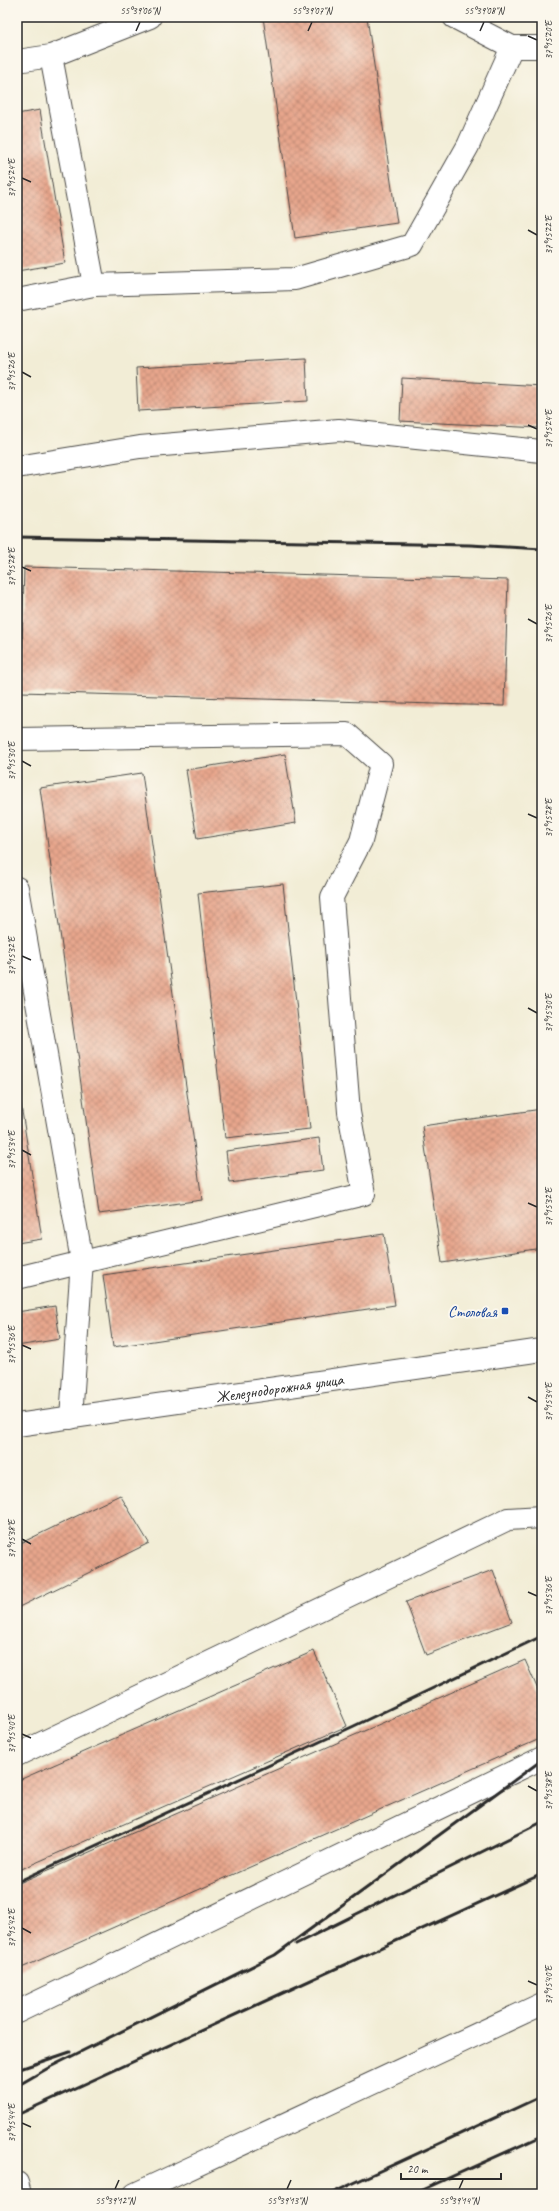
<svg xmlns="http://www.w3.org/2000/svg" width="559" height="2211" viewBox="0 0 559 2211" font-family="Caveat,sans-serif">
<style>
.building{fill:url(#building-cross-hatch)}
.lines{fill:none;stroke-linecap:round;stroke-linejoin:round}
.minor-casing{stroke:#494845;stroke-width:24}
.minor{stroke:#fff;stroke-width:22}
.rail{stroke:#2b2b2b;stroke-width:3}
.ticks{fill:none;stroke:#2b2b2b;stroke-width:1.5}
.transit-dot{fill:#1a4fb4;stroke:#fbf7ec;stroke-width:1.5}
.labels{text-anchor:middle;stroke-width:4;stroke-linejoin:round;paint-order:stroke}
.transit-label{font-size:16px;fill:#164399;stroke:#fbf7ec;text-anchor:end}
.street-label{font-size:16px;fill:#2b2b2b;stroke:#fbf7ec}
.neatline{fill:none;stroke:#2b2b2b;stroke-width:1.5}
.ticks-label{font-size:10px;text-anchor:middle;fill:#2b2b2b}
</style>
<defs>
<pattern id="building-cross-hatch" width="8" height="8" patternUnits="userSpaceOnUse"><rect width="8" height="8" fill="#e7a68c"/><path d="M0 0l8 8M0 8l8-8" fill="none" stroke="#bb8773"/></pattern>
</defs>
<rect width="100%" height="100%" fill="#fbf7ec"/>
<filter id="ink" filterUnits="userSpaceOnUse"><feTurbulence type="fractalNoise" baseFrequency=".025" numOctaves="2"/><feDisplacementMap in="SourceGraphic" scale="8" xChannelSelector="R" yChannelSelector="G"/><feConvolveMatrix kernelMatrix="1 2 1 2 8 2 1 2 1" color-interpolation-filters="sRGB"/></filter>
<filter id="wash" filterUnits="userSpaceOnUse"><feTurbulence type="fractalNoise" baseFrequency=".012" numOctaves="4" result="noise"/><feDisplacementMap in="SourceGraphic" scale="16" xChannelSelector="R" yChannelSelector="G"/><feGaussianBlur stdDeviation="0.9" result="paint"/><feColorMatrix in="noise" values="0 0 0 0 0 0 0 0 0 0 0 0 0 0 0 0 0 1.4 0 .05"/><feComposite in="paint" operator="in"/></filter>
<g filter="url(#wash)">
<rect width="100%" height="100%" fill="#f2edd6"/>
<g id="blocks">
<g class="building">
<polygon points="263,17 367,17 397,223 295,238"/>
<polygon points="40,110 65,263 17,271 17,114"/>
<polygon points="17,271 21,289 17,289"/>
<polygon points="306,358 308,401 138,411 136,368"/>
<polygon points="402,378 542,386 540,428 400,421"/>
<polygon points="24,567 508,580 504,706 21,692"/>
<polygon points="285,754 296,823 197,839 186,770"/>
<polygon points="142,773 202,1200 99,1214 40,788"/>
<polygon points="283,884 310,1129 225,1138 198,893"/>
<polygon points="18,1086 42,1239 17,1243 17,1087"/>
<polygon points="542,1109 542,1248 442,1263 422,1126"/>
<polygon points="319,1138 323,1170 230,1183 226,1151"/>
<polygon points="384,1234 395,1305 113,1347 103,1275"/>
<polygon points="55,1306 60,1339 17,1346 17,1312"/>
<polygon points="120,1495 149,1543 17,1608 17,1545"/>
<polygon points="493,1570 512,1622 426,1655 406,1602"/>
<polygon points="314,1651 347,1726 17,1871 17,1781"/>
<polygon points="525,1660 542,1699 542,1738 17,1970 17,1884"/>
</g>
</g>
</g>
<g filter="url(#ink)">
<use href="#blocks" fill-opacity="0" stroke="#494845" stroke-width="1"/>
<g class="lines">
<g class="minor-casing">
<g id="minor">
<polyline points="454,17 512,47 542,47"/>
<polyline points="17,61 51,56 150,17"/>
<polyline points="94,285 295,279 412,245 468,146 512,47"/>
<polyline points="17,300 94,285 51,56"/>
<polyline points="17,467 140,447 339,430 541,451"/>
<polyline points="17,739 347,734 381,764 361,841 332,897 349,1112 364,1194 17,1278"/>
<polyline points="17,888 82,1261 71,1418"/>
<path id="s1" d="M17,1425L542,1350"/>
<polyline points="17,1755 508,1519 542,1517"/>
<polyline points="17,2012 542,1758"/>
<polyline points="17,2183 20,2194"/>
<polyline points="135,2194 542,2004"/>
</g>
</g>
<use href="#minor" class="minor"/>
<g class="rail">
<polyline points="17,537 470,545 542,549"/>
<polyline points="17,1882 354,1726 542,1636"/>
<polyline points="296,1944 542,1822"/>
<polyline points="17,2070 70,2052"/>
<polyline points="17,2086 50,2067 275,1955 542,1760"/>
<polyline points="17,2115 542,1874"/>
<polyline points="330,2194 542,2096"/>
<polyline points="413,2194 542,2136"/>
</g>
</g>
</g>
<path class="ticks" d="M136,31L140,22M308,31L312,22M480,31L484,22M528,36L537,40M22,178L31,182M528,230L537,235M22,372L31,377M528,425L537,429M22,567L31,571M528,619L537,624M22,761L31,766M528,814L537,818M22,956L31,960M528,1008L537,1013M22,1150L31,1155M528,1203L537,1207M22,1345L31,1349M528,1397L537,1402M22,1539L31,1544M528,1592L537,1596M22,1734L31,1738M528,1786L537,1791M22,1928L31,1933M528,1981L537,1985M22,2123L31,2127M115,2189L119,2180M287,2189L291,2180M459,2189L463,2180"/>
<rect class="transit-dot" x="501" y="1307" width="8" height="8" rx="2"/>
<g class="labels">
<g class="transit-label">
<text x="497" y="1317">Столовая</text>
</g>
<g class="street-label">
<text dy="6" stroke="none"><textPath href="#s1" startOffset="265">Железнодорожная улица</textPath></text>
</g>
</g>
<rect width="559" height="2211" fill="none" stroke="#fbf7ec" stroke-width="44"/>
<path d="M401 2173v6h100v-6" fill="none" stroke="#2b2b2b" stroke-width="2"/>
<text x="407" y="2173" font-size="12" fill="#2b2b2b" stroke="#fbf7ec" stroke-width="3" paint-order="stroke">20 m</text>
<rect x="22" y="22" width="515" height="2167" class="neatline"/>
<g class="ticks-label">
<text x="140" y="14">55°39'06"N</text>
<text x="312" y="14">55°39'07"N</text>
<text x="484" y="14">55°39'08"N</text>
<text transform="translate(548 40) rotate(-90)" y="4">37°15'20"E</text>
<text transform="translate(11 178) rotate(-90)" y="4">37°15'24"E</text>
<text transform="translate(548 235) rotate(-90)" y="4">37°15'22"E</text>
<text transform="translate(11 372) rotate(-90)" y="4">37°15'26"E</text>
<text transform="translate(548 429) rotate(-90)" y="4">37°15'24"E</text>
<text transform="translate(11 567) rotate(-90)" y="4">37°15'28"E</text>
<text transform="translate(548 624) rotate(-90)" y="4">37°15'26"E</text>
<text transform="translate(11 761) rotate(-90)" y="4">37°15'30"E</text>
<text transform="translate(548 818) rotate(-90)" y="4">37°15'28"E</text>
<text transform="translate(11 956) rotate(-90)" y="4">37°15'32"E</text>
<text transform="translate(548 1013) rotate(-90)" y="4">37°15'30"E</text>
<text transform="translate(11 1150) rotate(-90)" y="4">37°15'34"E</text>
<text transform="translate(548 1207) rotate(-90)" y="4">37°15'32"E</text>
<text transform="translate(11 1345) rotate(-90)" y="4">37°15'36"E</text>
<text transform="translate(548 1402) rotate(-90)" y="4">37°15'34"E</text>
<text transform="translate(11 1539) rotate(-90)" y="4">37°15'38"E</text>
<text transform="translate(548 1596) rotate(-90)" y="4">37°15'36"E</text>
<text transform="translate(11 1734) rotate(-90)" y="4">37°15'40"E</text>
<text transform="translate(548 1791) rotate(-90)" y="4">37°15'38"E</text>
<text transform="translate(11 1928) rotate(-90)" y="4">37°15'42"E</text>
<text transform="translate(548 1985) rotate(-90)" y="4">37°15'40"E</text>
<text transform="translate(11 2123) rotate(-90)" y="4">37°15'44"E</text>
<text x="115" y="2204">55°39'12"N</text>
<text x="287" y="2204">55°39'13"N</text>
<text x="459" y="2204">55°39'14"N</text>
</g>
</svg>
